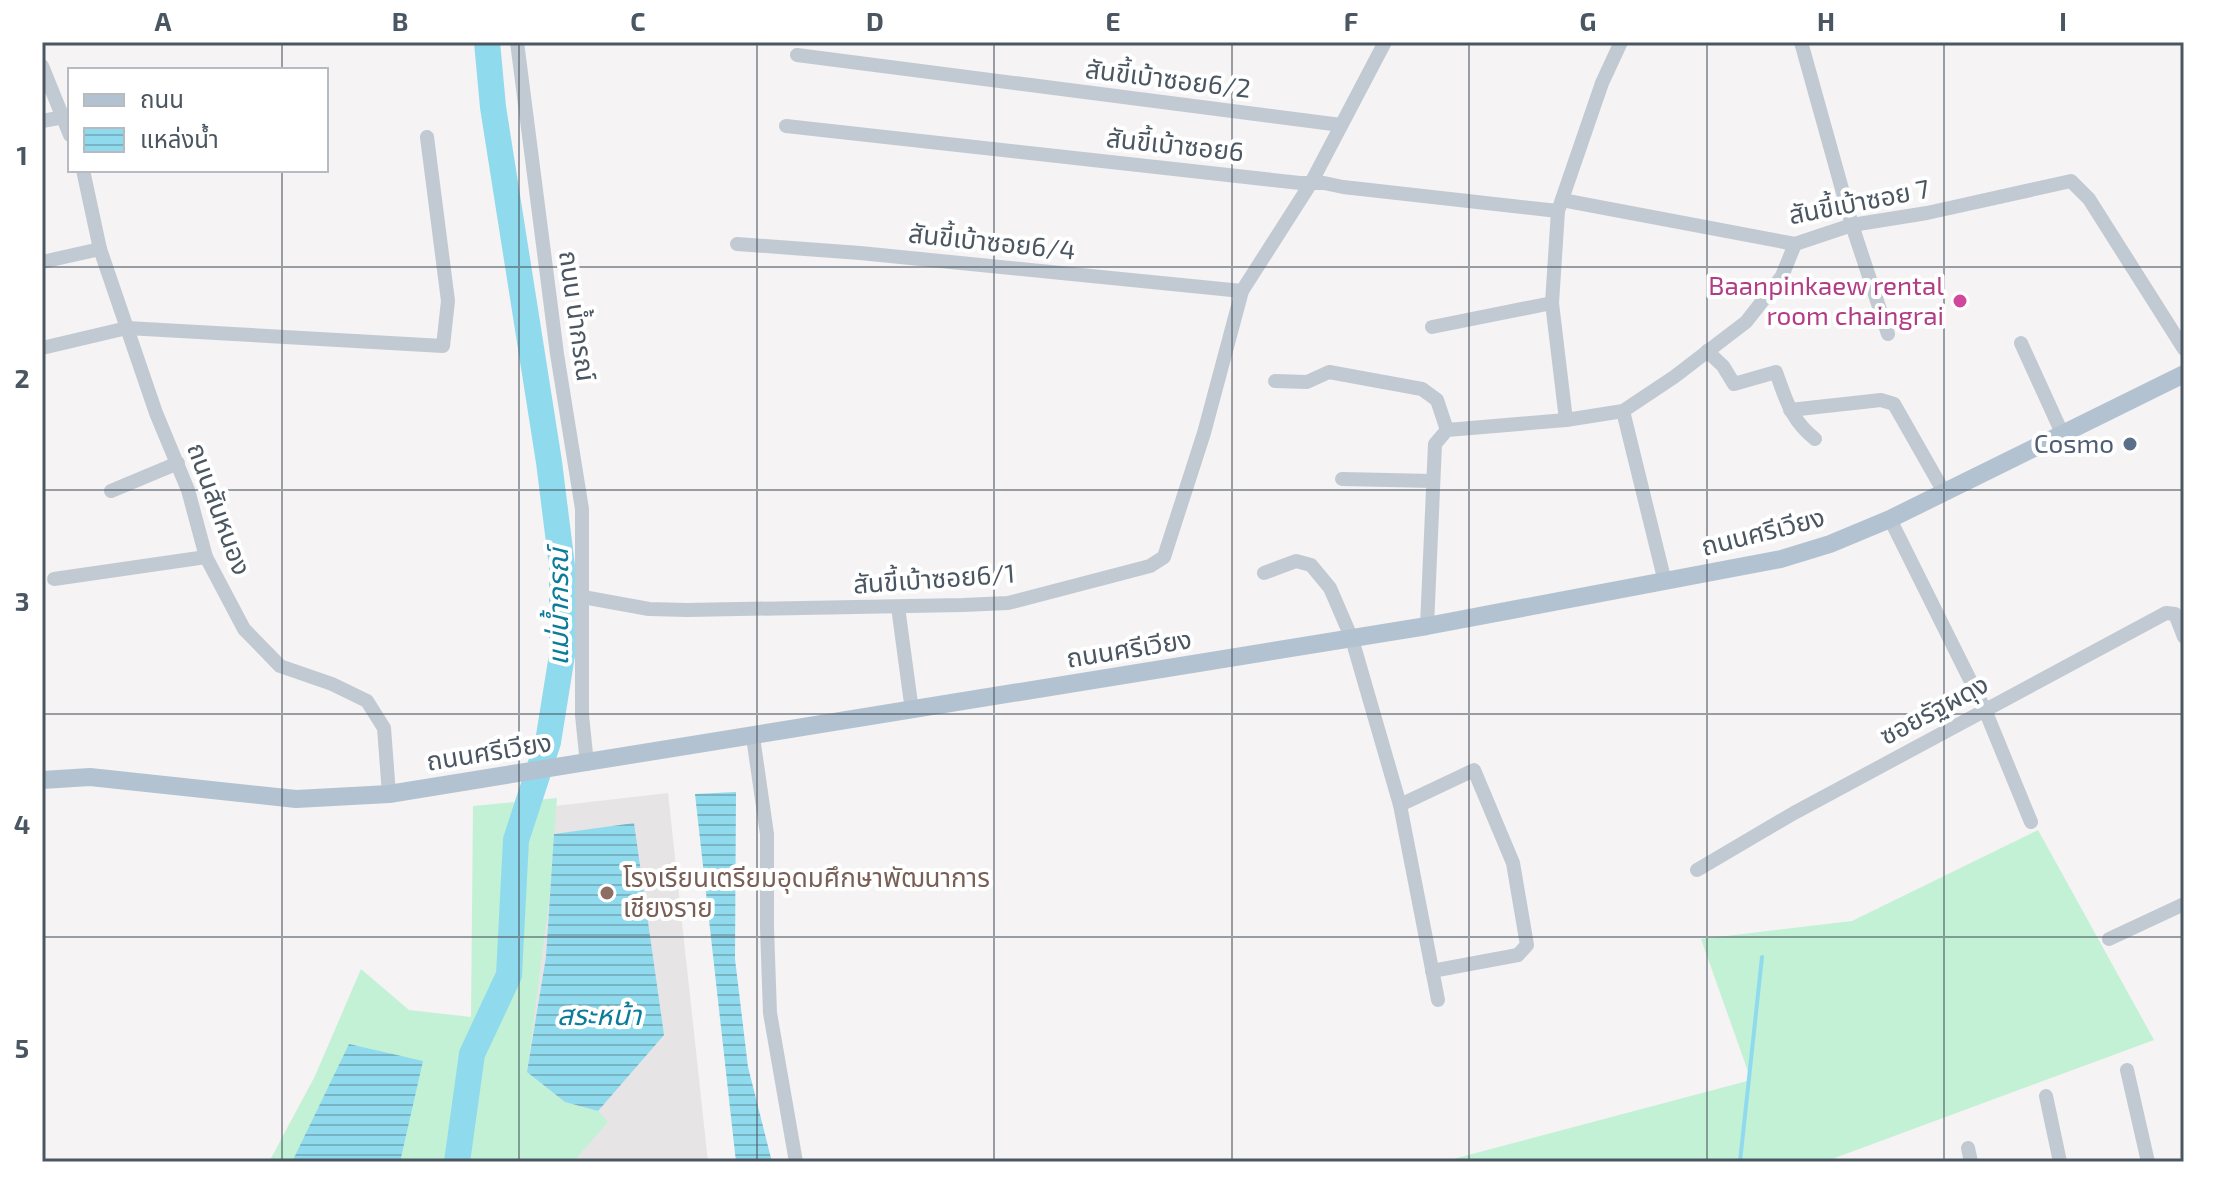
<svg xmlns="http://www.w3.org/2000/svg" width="2226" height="1204" viewBox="0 0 2226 1204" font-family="'Exo 2','Noto Sans Thai',sans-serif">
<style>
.education{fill:#e6e4e5}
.grass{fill:#c3f1d5}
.water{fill:url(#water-rules)}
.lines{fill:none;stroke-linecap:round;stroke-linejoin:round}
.stream{stroke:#90daee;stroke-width:4}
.river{stroke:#90daee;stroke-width:26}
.minor{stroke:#c1cad2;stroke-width:14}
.major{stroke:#b3c2d1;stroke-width:18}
.grid{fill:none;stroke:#4a5661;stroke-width:2;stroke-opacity:0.55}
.hotel-dot{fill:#d1479c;stroke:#fff;stroke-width:3}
.service-dot{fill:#5c6f8a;stroke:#fff;stroke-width:3}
.education-dot{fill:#8d6e63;stroke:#fff;stroke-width:3}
.labels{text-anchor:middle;stroke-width:8;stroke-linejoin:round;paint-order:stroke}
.street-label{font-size:26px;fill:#4a5661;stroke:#fff}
.hotel-label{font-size:26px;fill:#b23c85;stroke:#fff;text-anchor:end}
.service-label{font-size:26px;fill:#4e5e75;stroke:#fff;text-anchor:end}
.education-label{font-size:26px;fill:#785e54;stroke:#fff;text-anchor:start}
.water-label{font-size:28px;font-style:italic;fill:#0c7c9b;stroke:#fff}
.neatline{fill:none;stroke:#4a5661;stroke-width:3}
.grid-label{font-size:26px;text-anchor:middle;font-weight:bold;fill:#4a5661}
</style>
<defs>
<pattern id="water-rules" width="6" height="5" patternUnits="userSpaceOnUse" patternTransform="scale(2)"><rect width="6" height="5" fill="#90daee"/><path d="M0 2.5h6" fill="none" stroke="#78b4c4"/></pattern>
</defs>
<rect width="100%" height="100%" fill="#f5f3f3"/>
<polygon class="education" points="668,793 708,1162 470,1162 546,807"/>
<g class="grass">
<polygon points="557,798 550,892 527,1072 565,1102 598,1111 608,1122 573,1162 269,1162 315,1076 361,969 409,1010 471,1017 473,806"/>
<polygon points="2038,830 2154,1040 1824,1162 1442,1162 1751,1080 1701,939 1852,921"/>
</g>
<g class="water">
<polygon points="736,792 735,959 748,1067 772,1162 736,1162 695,794"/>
<polygon points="634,823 664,1035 598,1111 565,1102 527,1072 546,957 554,834"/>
<polygon points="349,1044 423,1061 400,1162 292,1162"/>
</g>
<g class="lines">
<polyline class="stream" points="1740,1162 1762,957"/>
<polyline class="river" points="457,1162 472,1054 509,975 516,840 548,742 562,655 562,566 549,462 493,107 487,42"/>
<g class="minor">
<polyline points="517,42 557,354 582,509 582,715 587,764"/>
<polyline points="1801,42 1852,225 1888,334"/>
<polyline points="797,55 1341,125"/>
<polyline points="42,66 70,135"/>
<polyline points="42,121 64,117"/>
<polyline points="786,126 1300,183 1324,183 1343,187 1558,211"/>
<polyline points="83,170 100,249 156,413 188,490 206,557 244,629 280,666 332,684 367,701 384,728 389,794"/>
<polyline points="1562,200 1795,244 1852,225 1927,213 2071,181 2089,199 2184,349"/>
<polyline points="737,244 860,253 1242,291"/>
<polyline points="42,262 100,249"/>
<polyline points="1432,327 1552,303"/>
<polyline points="2021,343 2062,433"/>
<polyline points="42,348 127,328 443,346 448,301 427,137"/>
<path d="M1707,351L1723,366L1734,384L1776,372C1786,400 1791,420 1815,439"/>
<polyline points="1275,381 1307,382 1329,372 1422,389 1437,400 1447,430"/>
<polyline points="1790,410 1881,400 1894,404 1944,492"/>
<polyline points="1566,420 1623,411"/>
<polyline points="1342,479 1433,481"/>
<polyline points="111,491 178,463"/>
<polyline points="1890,519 1985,710 2031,822"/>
<polyline points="1264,573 1296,561 1311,565 1330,588 1352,639 1400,805 1438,1000"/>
<polyline points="54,579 206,557"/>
<polyline points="1665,582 1623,411 1674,377 1746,322 1782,276 1795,244"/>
<polyline points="583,597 649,609 687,610 963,605 1008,603 1150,566 1164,557 1204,433 1242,291 1311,183 1385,42"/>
<polyline points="898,607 912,711"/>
<polyline points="1427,626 1435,444 1447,430 1566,420 1552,303 1558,211 1602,83 1621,42"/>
<polyline points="753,737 767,834 767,928 770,1013 796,1162"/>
<polyline points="1400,805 1474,770 1513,863 1527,945 1518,955 1432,971"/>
<polyline points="1697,870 1794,813 2166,613 2175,614 2184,637"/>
<polyline points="2109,939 2184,904"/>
<polyline points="2127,1070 2148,1162"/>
<polyline points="2046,1096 2060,1162"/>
<polyline points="1968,1148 1971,1162"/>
</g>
<polyline class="major" points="42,780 90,777 296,799 389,794 1427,626 1781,559 1830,544 1890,519 2184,374"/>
</g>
<path class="grid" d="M282,42V70M519,42V1162M757,42V1162M994,42V1162M1232,42V1162M1469,42V1162M1707,42V1162M1944,42V1162M282,170V1162M42,267H2184M42,490H2184M42,714H2184M42,937H2184"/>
<circle class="hotel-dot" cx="1960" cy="301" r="8"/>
<circle class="service-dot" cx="2130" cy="444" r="8"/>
<circle class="education-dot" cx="607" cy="893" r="8"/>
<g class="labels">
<g class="street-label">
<text transform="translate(1168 79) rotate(7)" y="9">สันขี้เบ้าซอย6/2</text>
<text transform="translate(1175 145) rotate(6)" y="9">สันขี้เบ้าซอย6</text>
<text transform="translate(1859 202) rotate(-11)" y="9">สันขี้เบ้าซอย 7</text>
<text transform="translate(992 242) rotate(6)" y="9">สันขี้เบ้าซอย6/4</text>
<text transform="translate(577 316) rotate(82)" y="9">ถนน น้ำกรณ์</text>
<text transform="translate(219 509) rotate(70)" y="9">ถนนสันหนอง</text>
<text transform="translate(1763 532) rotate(-14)" y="9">ถนนศรีเวียง</text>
<text transform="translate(934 579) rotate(-4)" y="9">สันขี้เบ้าซอย6/1</text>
<text transform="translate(1129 649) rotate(-9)" y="9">ถนนศรีเวียง</text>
<text transform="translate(1934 710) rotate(-28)" y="9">ซอยรัฐผดุง</text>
<text transform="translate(489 752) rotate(-9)" y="9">ถนนศรีเวียง</text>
</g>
<g class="hotel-label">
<text x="1944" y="295">Baanpinkaew rental<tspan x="1944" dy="30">room chaingrai</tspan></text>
</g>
<g class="service-label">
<text x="2114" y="453">Cosmo</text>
</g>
<g class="education-label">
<text x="623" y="887">โรงเรียนเตรียมอุดมศึกษาพัฒนาการ<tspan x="623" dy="30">เชียงราย</tspan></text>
</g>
<g class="water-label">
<text transform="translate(558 607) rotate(-90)" y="10">แม่น้ำกรณ์</text>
<text x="599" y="1025">สระหน้า</text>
</g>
</g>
<rect width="2226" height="1204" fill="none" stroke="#ffffff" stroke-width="88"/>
<rect x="68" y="68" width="260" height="104" fill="#ffffff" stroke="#b7bbc0" stroke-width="2"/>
<rect x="84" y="94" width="40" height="12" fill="#b3c2d1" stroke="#b7bbc0" stroke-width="2"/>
<text x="140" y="108" font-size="24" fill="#4a5661">ถนน</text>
<rect x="84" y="128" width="40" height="24" fill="url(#water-rules)" stroke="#b7bbc0" stroke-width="2"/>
<text x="140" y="148" font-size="24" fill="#4a5661">แหล่งน้ำ</text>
<rect x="44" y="44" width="2138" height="1116" class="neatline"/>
<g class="grid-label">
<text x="163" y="31">A</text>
<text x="400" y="31">B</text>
<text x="638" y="31">C</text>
<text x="875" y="31">D</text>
<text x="1113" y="31">E</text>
<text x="1351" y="31">F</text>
<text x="1588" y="31">G</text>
<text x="1826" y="31">H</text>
<text x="2063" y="31">I</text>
<text x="22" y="165">1</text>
<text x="22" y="388">2</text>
<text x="22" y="611">3</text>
<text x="22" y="834">4</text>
<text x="22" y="1058">5</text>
</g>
</svg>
